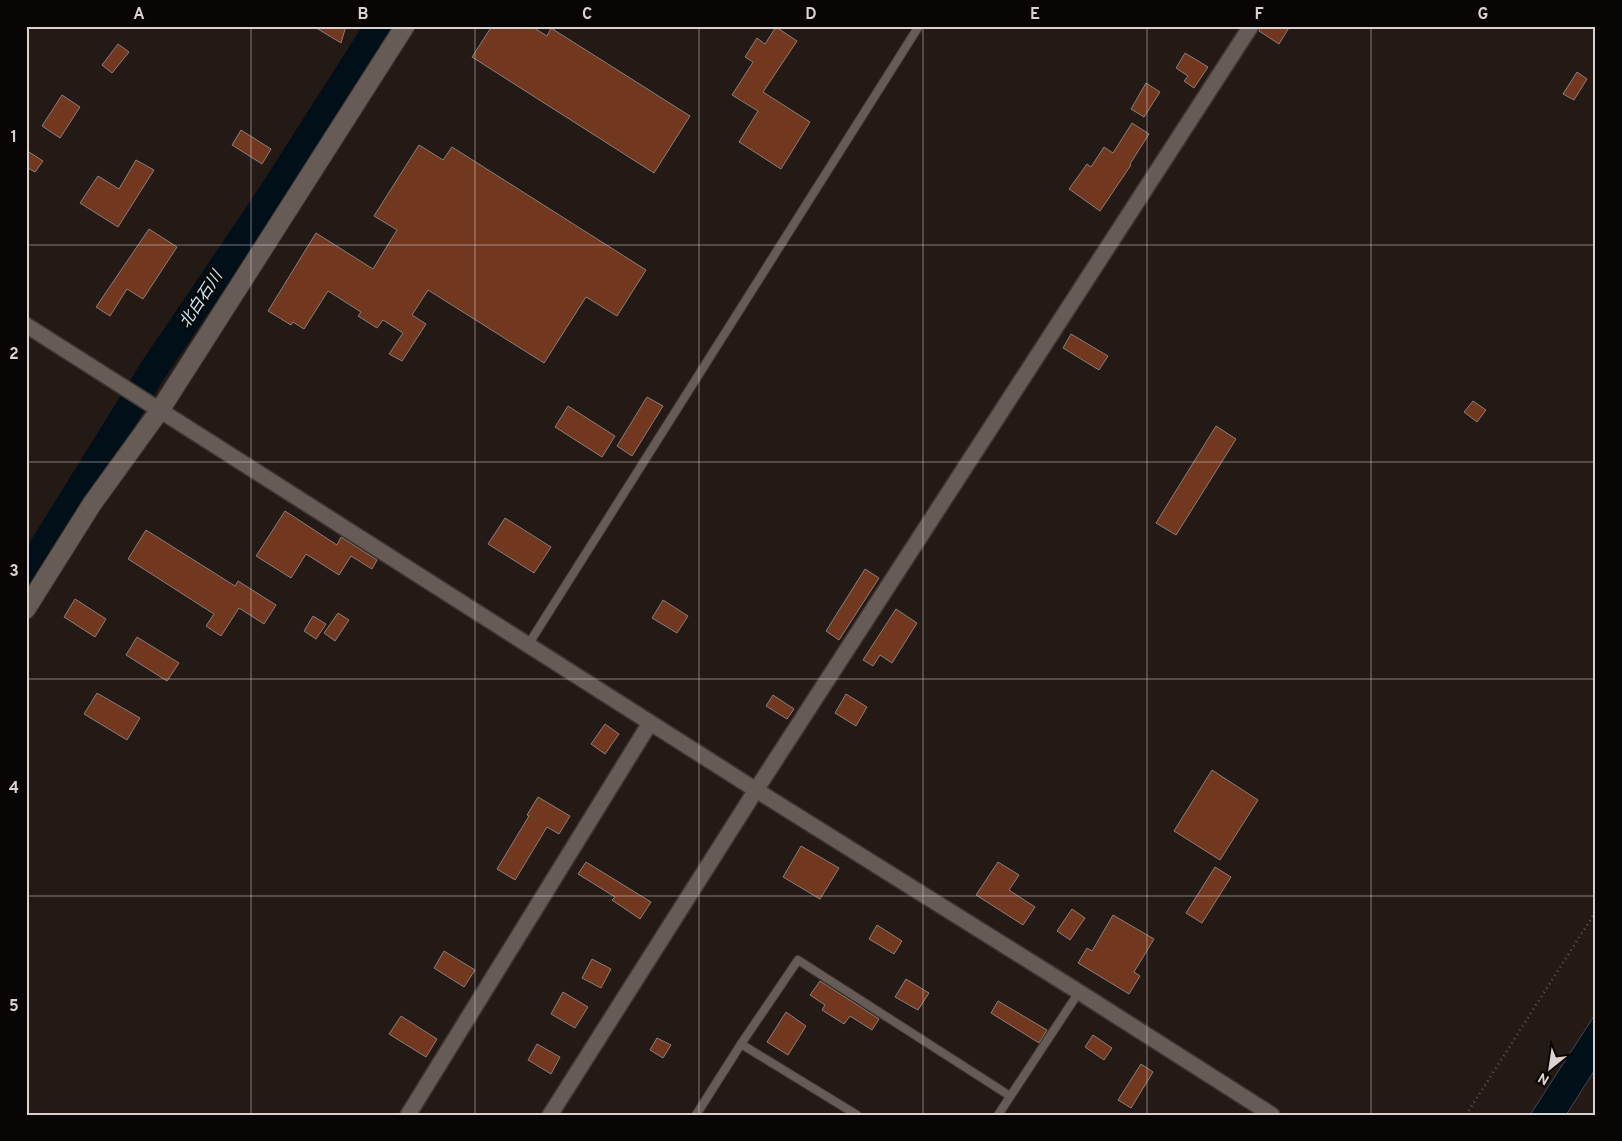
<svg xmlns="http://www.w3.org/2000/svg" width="1622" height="1141" viewBox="0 0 1622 1141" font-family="Overpass,'Noto Sans JP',sans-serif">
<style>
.water{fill:#000f18;stroke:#414a4f}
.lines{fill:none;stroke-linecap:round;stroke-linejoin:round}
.river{stroke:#000f18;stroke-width:28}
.building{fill:#72371f;stroke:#8b7e79}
.service-casing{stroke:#3d3634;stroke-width:10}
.minor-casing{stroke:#3d3634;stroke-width:18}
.tertiary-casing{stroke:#3d3634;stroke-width:21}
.path{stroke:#615855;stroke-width:2.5;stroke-dasharray:1 4;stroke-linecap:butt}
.service{stroke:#675b56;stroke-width:8}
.minor{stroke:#675b56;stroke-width:15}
.tertiary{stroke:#675b56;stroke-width:19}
.grid{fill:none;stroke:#d9d2cf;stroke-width:1;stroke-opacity:0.55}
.labels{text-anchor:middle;stroke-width:4;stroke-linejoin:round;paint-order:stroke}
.water-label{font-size:16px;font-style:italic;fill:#c3ebfd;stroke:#090504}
.neatline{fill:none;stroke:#d9d2cf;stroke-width:2}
.grid-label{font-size:16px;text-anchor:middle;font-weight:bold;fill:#d9d2cf}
</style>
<rect width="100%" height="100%" fill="#231915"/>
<polygon class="water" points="1596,1013 1596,1068 1566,1115 1530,1115"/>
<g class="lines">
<polyline class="river" points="26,575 153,370 270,197 379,26"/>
</g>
<g class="building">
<polygon points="313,26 346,26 341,43"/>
<polygon points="492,26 531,26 547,36 551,28 690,116 654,173 472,57"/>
<polygon points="1260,26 1290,26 1279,44 1259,31"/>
<polygon points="776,27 797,41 763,92 810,122 781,169 739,142 758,111 732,95 753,62 745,57 757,38 765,44"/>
<polygon points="118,44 129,52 112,73 102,65"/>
<polygon points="1185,53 1208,67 1194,88 1184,81 1188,76 1176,68"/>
<polygon points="1577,72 1587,79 1574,100 1563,94"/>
<polygon points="1146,83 1160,92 1144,117 1131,109"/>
<polygon points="62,95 80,107 60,138 42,126"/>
<polygon points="1132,123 1149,134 1130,164 1131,165 1100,211 1069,189 1087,164 1091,167 1104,147 1113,153"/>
<polygon points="241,130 271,149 262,164 232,145"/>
<polygon points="419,145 443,160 452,147 646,270 617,316 586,297 544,363 428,290 412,315 426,324 402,361 389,354 403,333 383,320 377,328 358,316 361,312 328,291 304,329 293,322 291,325 268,311 316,233 373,269 397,230 374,216"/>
<polygon points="26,150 43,161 35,172 26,167"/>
<polygon points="136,160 154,170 118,227 80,203 98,176 119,189"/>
<polygon points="149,229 177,247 143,299 127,289 110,316 96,307"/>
<polygon points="1071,334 1108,356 1099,370 1063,348"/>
<polygon points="647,397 663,406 632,456 617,446"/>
<polygon points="1473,401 1486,410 1477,422 1464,412"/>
<polygon points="568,406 615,436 602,457 555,427"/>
<polygon points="1216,426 1236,439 1176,535 1156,523"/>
<polygon points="285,511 337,545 341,537 377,560 372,569 351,556 339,575 306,554 291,578 256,556"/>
<polygon points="505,518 551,547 534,573 488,544"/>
<polygon points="146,530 235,586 238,581 276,605 264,624 239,608 221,636 206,626 214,614 128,559"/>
<polygon points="865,569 879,578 839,640 826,631"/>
<polygon points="75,599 106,619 95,637 64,617"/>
<polygon points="663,600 688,616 677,633 652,618"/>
<polygon points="896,609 917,623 892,663 880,655 873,666 863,660"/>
<polygon points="338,613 349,620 335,641 324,633"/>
<polygon points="313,616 326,624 316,639 304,631"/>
<polygon points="137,637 179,663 167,681 126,655"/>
<polygon points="97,693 140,718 127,740 84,714"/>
<polygon points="846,694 867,707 856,726 835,713"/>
<polygon points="773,695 794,709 787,719 766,706"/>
<polygon points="605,724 619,734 605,754 591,744"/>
<polygon points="1212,770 1258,800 1220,860 1174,831"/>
<polygon points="538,797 570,816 559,834 547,827 515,880 497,869 529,816 527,815"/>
<polygon points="801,846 839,868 820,899 783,877"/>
<polygon points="586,862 651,902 640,919 612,900 615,897 578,874"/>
<polygon points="998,862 1019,875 1009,890 1035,907 1023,925 976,895"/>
<polygon points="1215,867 1231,877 1202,923 1186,913"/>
<polygon points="1072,909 1085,918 1070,940 1057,931"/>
<polygon points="1113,915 1154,939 1134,972 1140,976 1129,994 1078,963 1087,948 1092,951"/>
<polygon points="877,925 902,941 894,954 869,939"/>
<polygon points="444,951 475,970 464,987 434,968"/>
<polygon points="592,959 611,969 601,988 582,978"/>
<polygon points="906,979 929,993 918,1010 895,997"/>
<polygon points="820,981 879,1019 872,1030 850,1016 844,1024 822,1010 825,1005 810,995"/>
<polygon points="563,992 588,1007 575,1028 551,1014"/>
<polygon points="998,1001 1047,1030 1039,1043 991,1013"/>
<polygon points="786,1012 806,1026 788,1055 767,1042"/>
<polygon points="401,1016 437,1039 426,1057 389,1034"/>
<polygon points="1093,1035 1112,1048 1104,1060 1085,1047"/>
<polygon points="657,1038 671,1045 663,1058 650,1050"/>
<polygon points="537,1044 560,1057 551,1074 528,1060"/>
<polygon points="1141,1064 1153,1072 1131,1108 1118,1100"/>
</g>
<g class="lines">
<g class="service-casing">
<g id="service">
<polyline points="528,645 919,26"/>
<polyline points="741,1044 857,1115"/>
<polyline points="696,1115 741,1044 798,960 1010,1096"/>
<polyline points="998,1115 1079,992"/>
</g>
</g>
<g class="minor-casing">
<g id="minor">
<polyline points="26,325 756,790 1079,992 1272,1115"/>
<polyline points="408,1115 650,723"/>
<polyline points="550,1115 756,790 1251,26"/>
</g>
</g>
<g class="tertiary-casing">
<polyline id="tertiary" points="26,609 92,504 160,410 405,26"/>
</g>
<polyline class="path" points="1466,1115 1596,911"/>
<use href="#service" class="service"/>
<use href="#minor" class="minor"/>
<use href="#tertiary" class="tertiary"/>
</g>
<path class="grid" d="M251,26V1115M475,26V1115M699,26V1115M923,26V1115M1147,26V1115M1371,26V1115M26,245H1596M26,462H1596M26,679H1596M26,896H1596"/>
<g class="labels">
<g class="water-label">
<text transform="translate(200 299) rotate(-57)" y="6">北白石川</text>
</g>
</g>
<rect width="1622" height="1141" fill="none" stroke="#090504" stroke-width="55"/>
<g transform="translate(1550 1068) rotate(210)" stroke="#090504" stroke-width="4" paint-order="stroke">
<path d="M0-4L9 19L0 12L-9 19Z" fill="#d9d2cf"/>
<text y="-8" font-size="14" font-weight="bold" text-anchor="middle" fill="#d9d2cf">N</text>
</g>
<rect x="28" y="28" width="1566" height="1086" class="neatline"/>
<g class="grid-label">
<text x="139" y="19">A</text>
<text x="363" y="19">B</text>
<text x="587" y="19">C</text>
<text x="811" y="19">D</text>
<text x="1035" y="19">E</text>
<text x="1259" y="19">F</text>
<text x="1483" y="19">G</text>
<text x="14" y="142">1</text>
<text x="14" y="359">2</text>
<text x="14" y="576">3</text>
<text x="14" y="793">4</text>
<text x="14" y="1011">5</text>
</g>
</svg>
